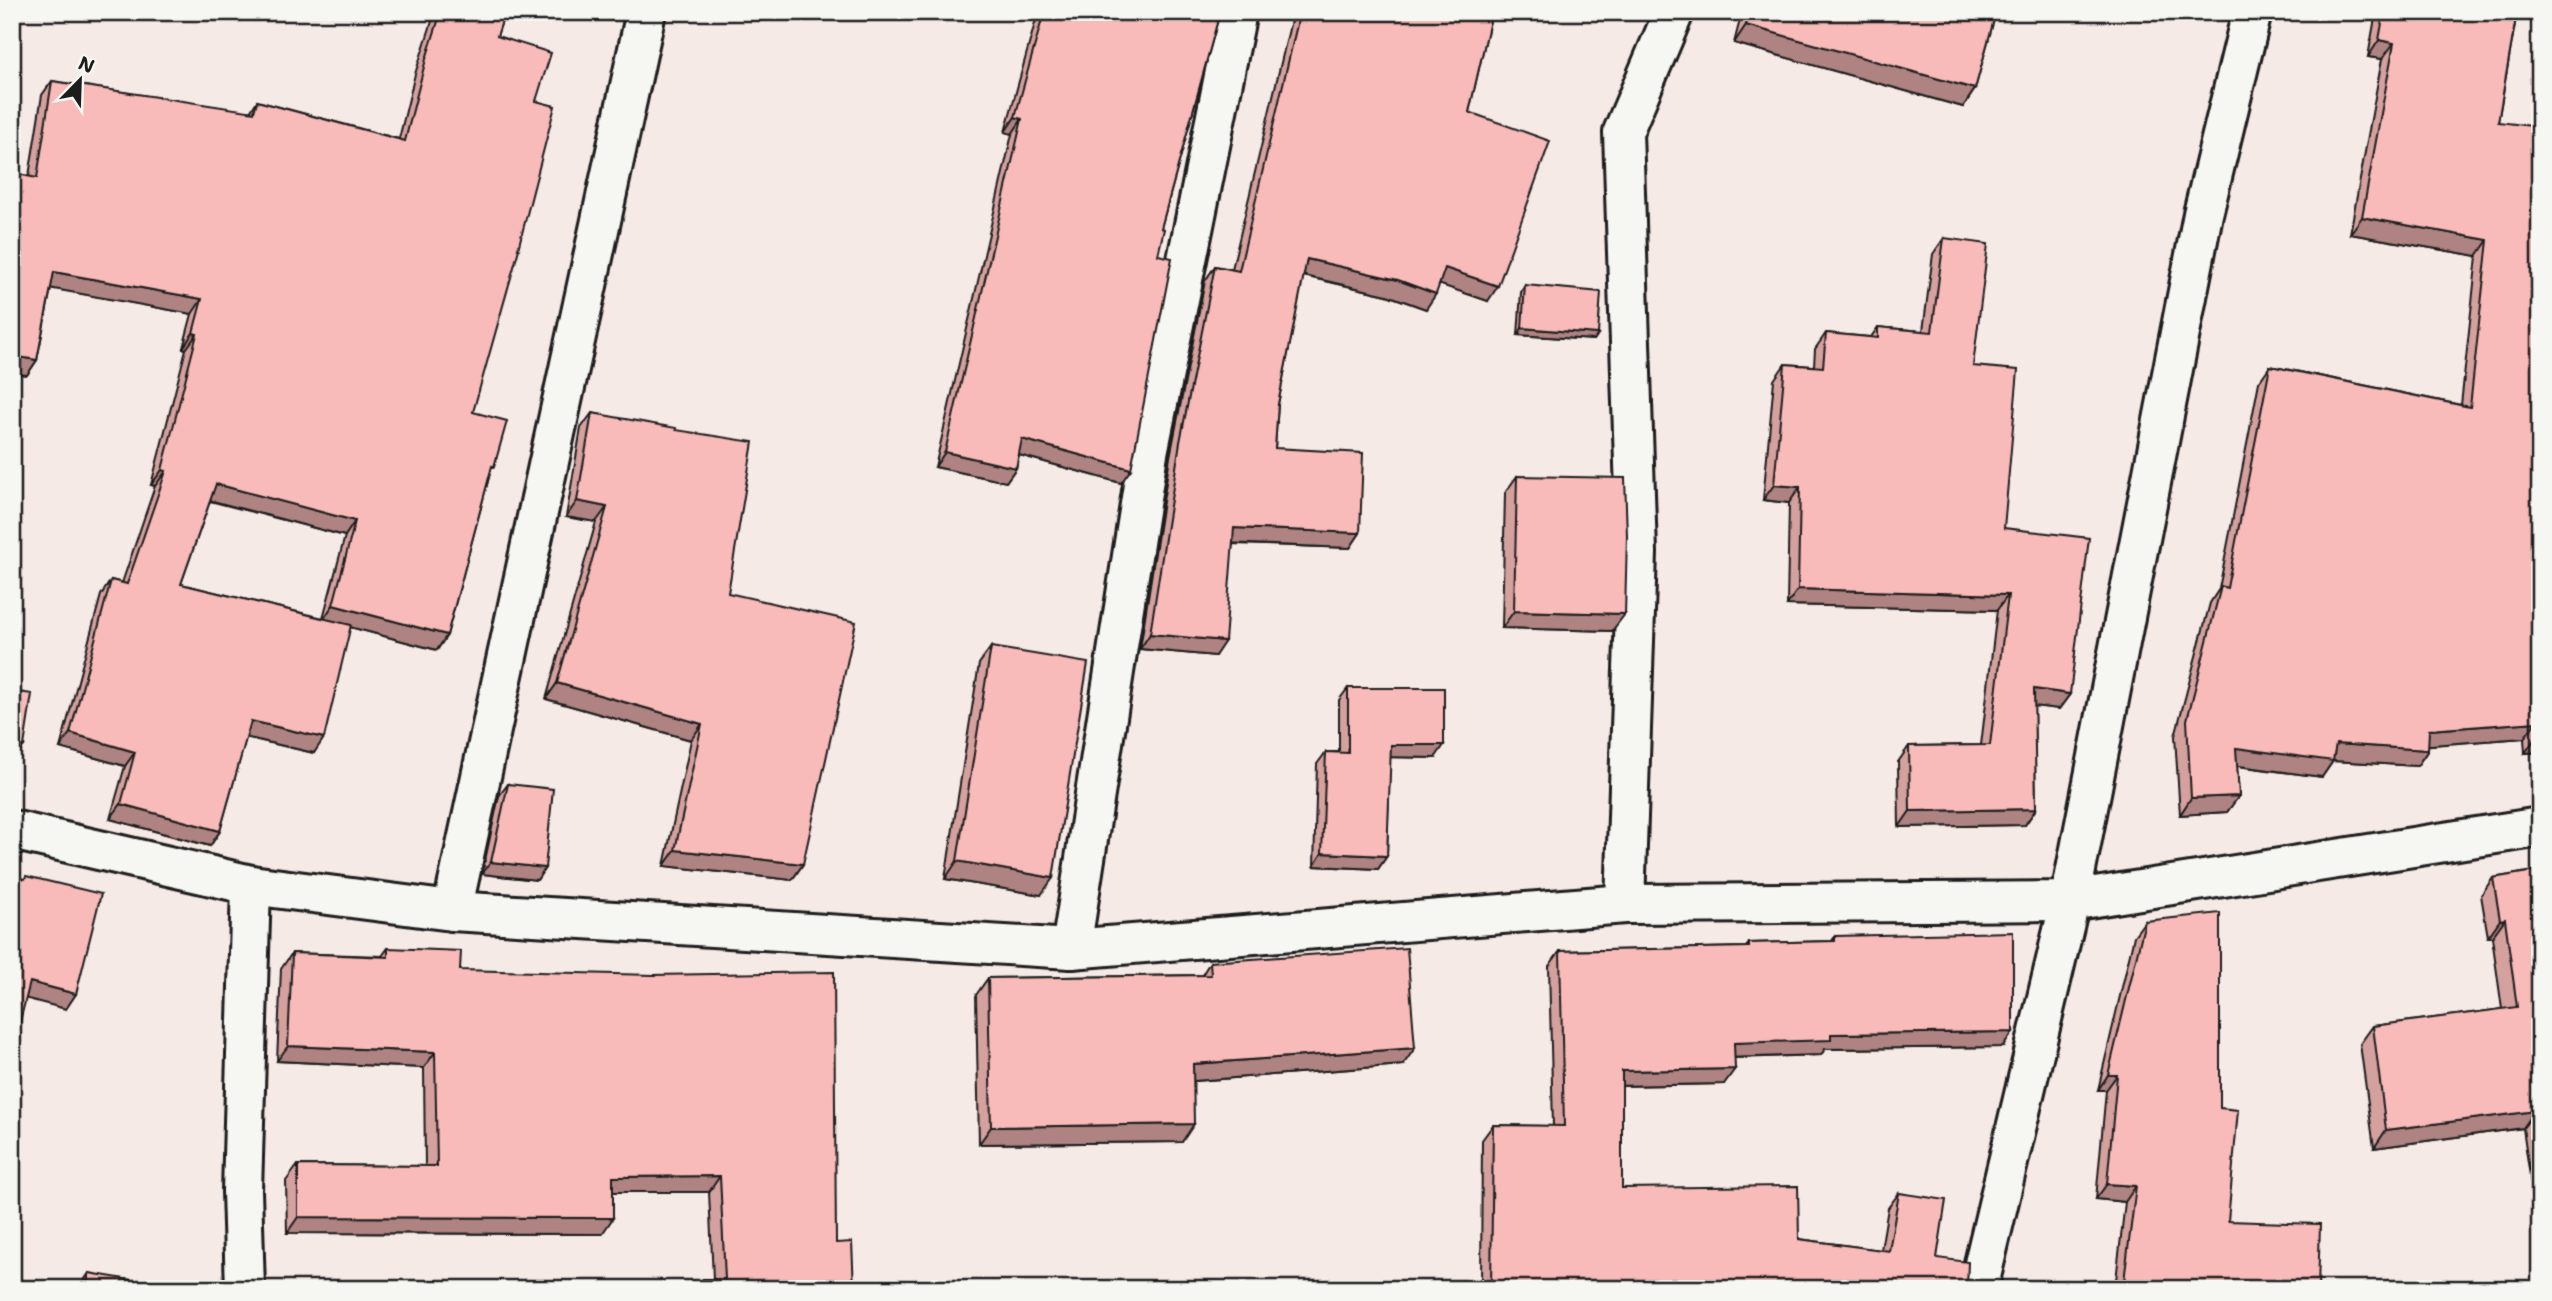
<svg xmlns="http://www.w3.org/2000/svg" width="2552" height="1301" viewBox="0 0 2552 1301" font-family="'Shantell Sans',sans-serif">
<style>
.lines{fill:none;stroke-linecap:round;stroke-linejoin:round}
.street-casing{stroke:#1c1c1c;stroke-width:44}
.secondary-casing{stroke:#1c1c1c;stroke-width:44}
.street{stroke:#f6f6f2;stroke-width:38}
.secondary{stroke:#f6f6f2;stroke-width:38}
.wall{fill:#d5a19f;stroke:#1c1c1c;stroke-width:2;fill-rule:evenodd}
.shaded-wall{fill:#ae8382;stroke:#1c1c1c;stroke-width:2}
.building{fill:#f8bbb9;stroke:#1c1c1c;stroke-width:2}
</style>
<rect width="100%" height="100%" fill="#f6eae7"/>
<filter id="ink" filterUnits="userSpaceOnUse"><feTurbulence type="fractalNoise" baseFrequency=".0143" numOctaves="2"/><feDisplacementMap in="SourceGraphic" scale="14" xChannelSelector="R" yChannelSelector="G"/><feConvolveMatrix kernelMatrix="1 2 1 2 8 2 1 2 1" color-interpolation-filters="sRGB"/></filter>
<g filter="url(#ink)">
<g class="lines">
<g class="street-casing">
<g id="street">
<polyline points="1625,904 1637,553 1623,132 1674,12"/>
<polyline points="452,911 646,12"/>
<polyline points="1071,949 1148,453 1237,12"/>
<polyline points="245,1289 242,1191 251,885"/>
<polyline points="1978,1289 2070,901 2203,214 2252,12"/>
</g>
</g>
<g class="secondary-casing">
<polyline id="secondary" points="12,830 251,885 452,911 1071,949 1625,904 2070,901 2540,827"/>
</g>
<use href="#street" class="street"/>
<use href="#secondary" class="secondary"/>
</g>
<g class="wall">
<path d="M435,12H505L497,36L536,101L473,412L490,473L447,635L437,650L350,627L314,753L246,737L220,831L210,846L110,819L125,766L60,748L101,595L111,580L122,583L155,486L151,485L186,349L183,348L192,314L51,288L37,360L27,375L12,373V173L29,176L42,95L52,81L250,112L257,101L399,139L415,74ZM210,501L345,536L323,618L181,584Z"/>
<polygon points="1038,12 1220,12 1161,228 1121,483 1019,455 1016,468 1006,482 935,467 1012,134 1005,132"/>
<polygon points="1293,12 1492,12 1469,112 1488,301 1440,284 1426,309 1387,295 1303,276 1278,404 1275,448 1360,533 1350,548 1233,544 1215,656 1140,649 1170,457 1205,281 1215,266 1232,269"/>
<polygon points="1742,12 1996,12 1975,89 1963,107 1734,43"/>
<polygon points="2376,12 2517,12 2498,122 2540,752 2525,753 2524,738 2428,745 2428,750 2417,766 2333,761 2322,777 2237,766 2239,796 2227,812 2180,815 2175,736 2210,603 2219,589 2259,382 2270,366 2461,405 2477,256 2350,234 2382,59 2368,57"/>
<polygon points="1944,238 1973,366 2004,528 2070,694 2059,709 2034,706 2036,809 2025,825 1899,827 1898,762 1909,746 1981,745 1997,610 1787,605 1789,503 1763,500 1774,380 1785,364 1814,366 1815,349 1826,333 1871,337 1878,327 1923,331 1933,254"/>
<polygon points="1525,285 1598,334 1594,340 1518,335 1521,292"/>
<polygon points="592,413 676,430 728,593 803,864 792,880 664,866 691,740 546,699 596,522 566,517 581,428"/>
<polygon points="1517,476 1612,631 1502,628 1505,493"/>
<polygon points="991,647 1041,895 945,879 979,664"/>
<polygon points="1348,688 1435,758 1390,757 1387,856 1378,869 1314,866 1317,764 1326,752 1339,752 1339,700"/>
<polygon points="508,784 545,868 537,880 482,874 499,796"/>
<polygon points="2540,870 2540,1271 2534,1230 2537,1225 2523,1128 2374,1148 2360,1044 2373,1026 2502,1009 2492,937 2488,937 2481,895 2493,878"/>
<polygon points="2145,921 2220,1108 2228,1221 2318,1289 2115,1289 2125,1202 2096,1199 2106,1090 2098,1090 2134,936"/>
<polygon points="1835,936 2003,1047 1825,1049 1821,1055 1734,1058 1724,1084 1622,1086 1622,1188 1799,1239 1881,1250 1888,1208 1899,1193 1937,1258 1966,1289 1481,1289 1482,1140 1493,1125 1553,1126 1549,966 1560,951 1746,947 1749,943 1832,941"/>
<polygon points="388,948 460,970 836,1243 854,1289 696,1289 703,1279 713,1279 709,1192 613,1192 602,1234 287,1233 286,1181 298,1165 425,1166 424,1068 277,1061 281,969 292,953 382,956"/>
<polygon points="1210,962 1403,1065 1194,1081 1182,1142 979,1144 976,995 988,978 1202,975"/>
<polygon points="89,1273 161,1289 80,1289 80,1286"/>
</g>
<g class="shaded-wall">
<polygon points="1746,25 1975,89 1963,107 1734,43"/>
<polygon points="2379,40 2394,43 2382,59 2368,57"/>
<polygon points="1015,117 1022,119 1012,134 1005,132"/>
<polygon points="2362,217 2488,240 2477,256 2350,234"/>
<polygon points="1307,259 1398,280 1436,294 1426,309 1387,295 1296,274"/>
<polygon points="1445,268 1498,286 1488,301 1435,283"/>
<polygon points="54,272 202,299 192,314 43,287"/>
<polygon points="1522,328 1598,334 1594,340 1518,335"/>
<polygon points="193,333 197,334 186,349 183,348"/>
<polygon points="12,356 37,360 27,375 12,373"/>
<polygon points="1022,439 1131,469 1121,483 1012,453"/>
<polygon points="945,452 1016,468 1006,482 935,467"/>
<polygon points="162,470 166,471 155,486 151,485"/>
<polygon points="216,484 355,521 345,536 205,499"/>
<polygon points="1774,485 1800,487 1789,503 1763,500"/>
<polygon points="577,501 607,507 596,522 566,517"/>
<polygon points="1234,528 1360,533 1350,548 1224,543"/>
<polygon points="1798,589 2008,595 1997,610 1787,605"/>
<polygon points="333,605 447,635 437,650 323,620"/>
<polygon points="1514,611 1625,614 1612,631 1502,628"/>
<polygon points="1150,634 1225,641 1215,656 1140,649"/>
<polygon points="557,683 702,724 691,740 546,699"/>
<polygon points="2034,689 2070,694 2059,709 2023,705"/>
<polygon points="251,721 324,738 314,753 240,736"/>
<polygon points="2536,722 2524,738 2418,746 2429,730"/>
<polygon points="70,733 135,752 125,766 60,748"/>
<polygon points="2536,737 2540,737 2540,752 2525,753"/>
<polygon points="12,744 24,746 15,758 12,757"/>
<polygon points="2336,744 2428,750 2417,766 2333,761 2322,777 2224,764 2236,748"/>
<polygon points="1391,745 1444,745 1435,758 1382,757"/>
<polygon points="2239,796 2227,812 2180,815 2191,798"/>
<polygon points="121,804 220,831 210,846 110,819"/>
<polygon points="2036,809 2025,825 1899,827 1910,811"/>
<polygon points="675,850 803,864 792,880 664,866"/>
<polygon points="1322,853 1387,856 1378,869 1314,866"/>
<polygon points="957,861 1053,878 1041,895 945,879"/>
<polygon points="491,862 545,868 537,880 482,874"/>
<polygon points="2505,919 2492,937 2488,937 2500,920"/>
<polygon points="30,982 76,994 66,1009 20,997"/>
<polygon points="2013,1032 2003,1047 1825,1049 1821,1055 1723,1058 1734,1043 1831,1034"/>
<polygon points="288,1046 435,1052 424,1068 277,1061"/>
<polygon points="1415,1048 1403,1065 1181,1082 1193,1064"/>
<polygon points="1735,1069 1724,1084 1612,1086 1622,1071"/>
<polygon points="2108,1075 2117,1075 2106,1090 2098,1090"/>
<polygon points="2535,1111 2523,1128 2374,1148 2386,1130"/>
<polygon points="1194,1124 1182,1142 979,1144 991,1127"/>
<polygon points="720,1176 709,1192 602,1192 613,1177"/>
<polygon points="2107,1184 2136,1186 2125,1202 2096,1199"/>
<polygon points="298,1217 613,1218 602,1234 287,1233"/>
<polygon points="1932,1288 1967,1288 1966,1289 1931,1289"/>
</g>
<g class="building">
<polygon points="441,12 505,12 497,36 551,53 536,101 555,106 518,249 519,249 473,412 507,421 494,467 492,466 447,635 333,605 355,521 216,484 181,584 351,625 324,738 251,721 220,831 121,804 135,752 70,733 111,580 127,584 166,471 162,470 197,334 193,333 202,299 54,272 37,360 12,356 12,173 37,178 52,81 254,112 257,101 405,141 426,59"/>
<polygon points="1044,12 1220,12 1161,228 1164,229 1158,255 1172,258 1131,469 1022,439 1016,468 945,452 1022,119 1015,117"/>
<polygon points="1300,12 1492,12 1469,112 1550,141 1498,286 1445,268 1436,294 1398,280 1307,259 1278,404 1275,448 1363,453 1360,533 1234,528 1225,641 1150,634 1180,442 1215,266 1239,271"/>
<polygon points="1750,12 1996,12 1975,89 1746,25"/>
<polygon points="2384,12 2517,12 2498,122 2540,127 2540,737 2536,737 2536,722 2429,730 2428,750 2336,744 2333,761 2236,748 2239,796 2191,798 2187,720 2221,586 2227,588 2270,366 2470,407 2488,240 2362,217 2394,43 2379,40"/>
<polygon points="1944,238 1988,244 1973,366 2018,370 2004,528 2089,538 2070,694 2034,689 2036,809 1910,811 1909,746 1990,745 2008,595 1798,589 1800,487 1774,485 1785,364 1823,367 1826,333 1878,338 1878,327 1932,332"/>
<polygon points="1525,285 1601,292 1598,334 1522,328"/>
<polygon points="592,413 676,428 676,430 753,442 728,593 856,622 803,864 675,850 702,724 557,683 607,507 577,501"/>
<polygon points="1517,476 1625,478 1627,536 1625,614 1514,611"/>
<polygon points="991,647 1088,663 1053,878 957,861"/>
<polygon points="1348,688 1444,688 1444,745 1391,745 1387,856 1322,853 1326,752 1348,753"/>
<polygon points="12,691 32,694 24,746 12,744"/>
<polygon points="508,784 553,789 545,868 491,862"/>
<polygon points="2540,870 2540,1141 2535,1111 2386,1130 2373,1026 2517,1007 2505,919 2500,920 2493,878"/>
<polygon points="26,876 101,894 76,994 30,982 12,1053 12,877 25,879"/>
<polygon points="2220,913 2220,1108 2238,1110 2228,1221 2320,1224 2318,1289 2123,1289 2136,1186 2107,1184 2117,1075 2108,1075 2145,921"/>
<polygon points="2013,932 2013,1032 1831,1034 1831,1040 1734,1043 1735,1069 1622,1071 1622,1188 1798,1186 1799,1239 1889,1251 1899,1193 1946,1200 1937,1258 1968,1262 1967,1288 1932,1289 1491,1289 1493,1125 1564,1126 1560,951 1749,947 1749,943 1835,941 1835,936"/>
<polygon points="388,948 461,951 460,970 653,975 834,972 836,1243 852,1242 854,1289 703,1289 703,1279 725,1279 720,1176 613,1177 613,1218 298,1217 298,1165 437,1166 435,1052 288,1046 292,953 388,957"/>
<polygon points="1407,948 1415,1048 1193,1064 1194,1124 991,1127 988,978 1211,975 1210,962"/>
<polygon points="89,1273 161,1285 161,1289 86,1289"/>
</g>
</g>
<rect width="2552" height="1301" fill="none" stroke="#f6f6f2" stroke-width="42"/>
<rect x="21" y="21" width="2510" height="1259" fill="none" stroke="#1c1c1c" stroke-width="2.5" filter="url(#ink)"/>
<g transform="translate(80 80) rotate(23)" stroke="#f6f6f2" stroke-width="5" paint-order="stroke">
<path d="M0-5L12 26L0 18L-12 26Z" fill="#1c1c1c"/>
<text y="-10" font-size="19" font-weight="bold" text-anchor="middle" fill="#1c1c1c">N</text>
</g>
</svg>
